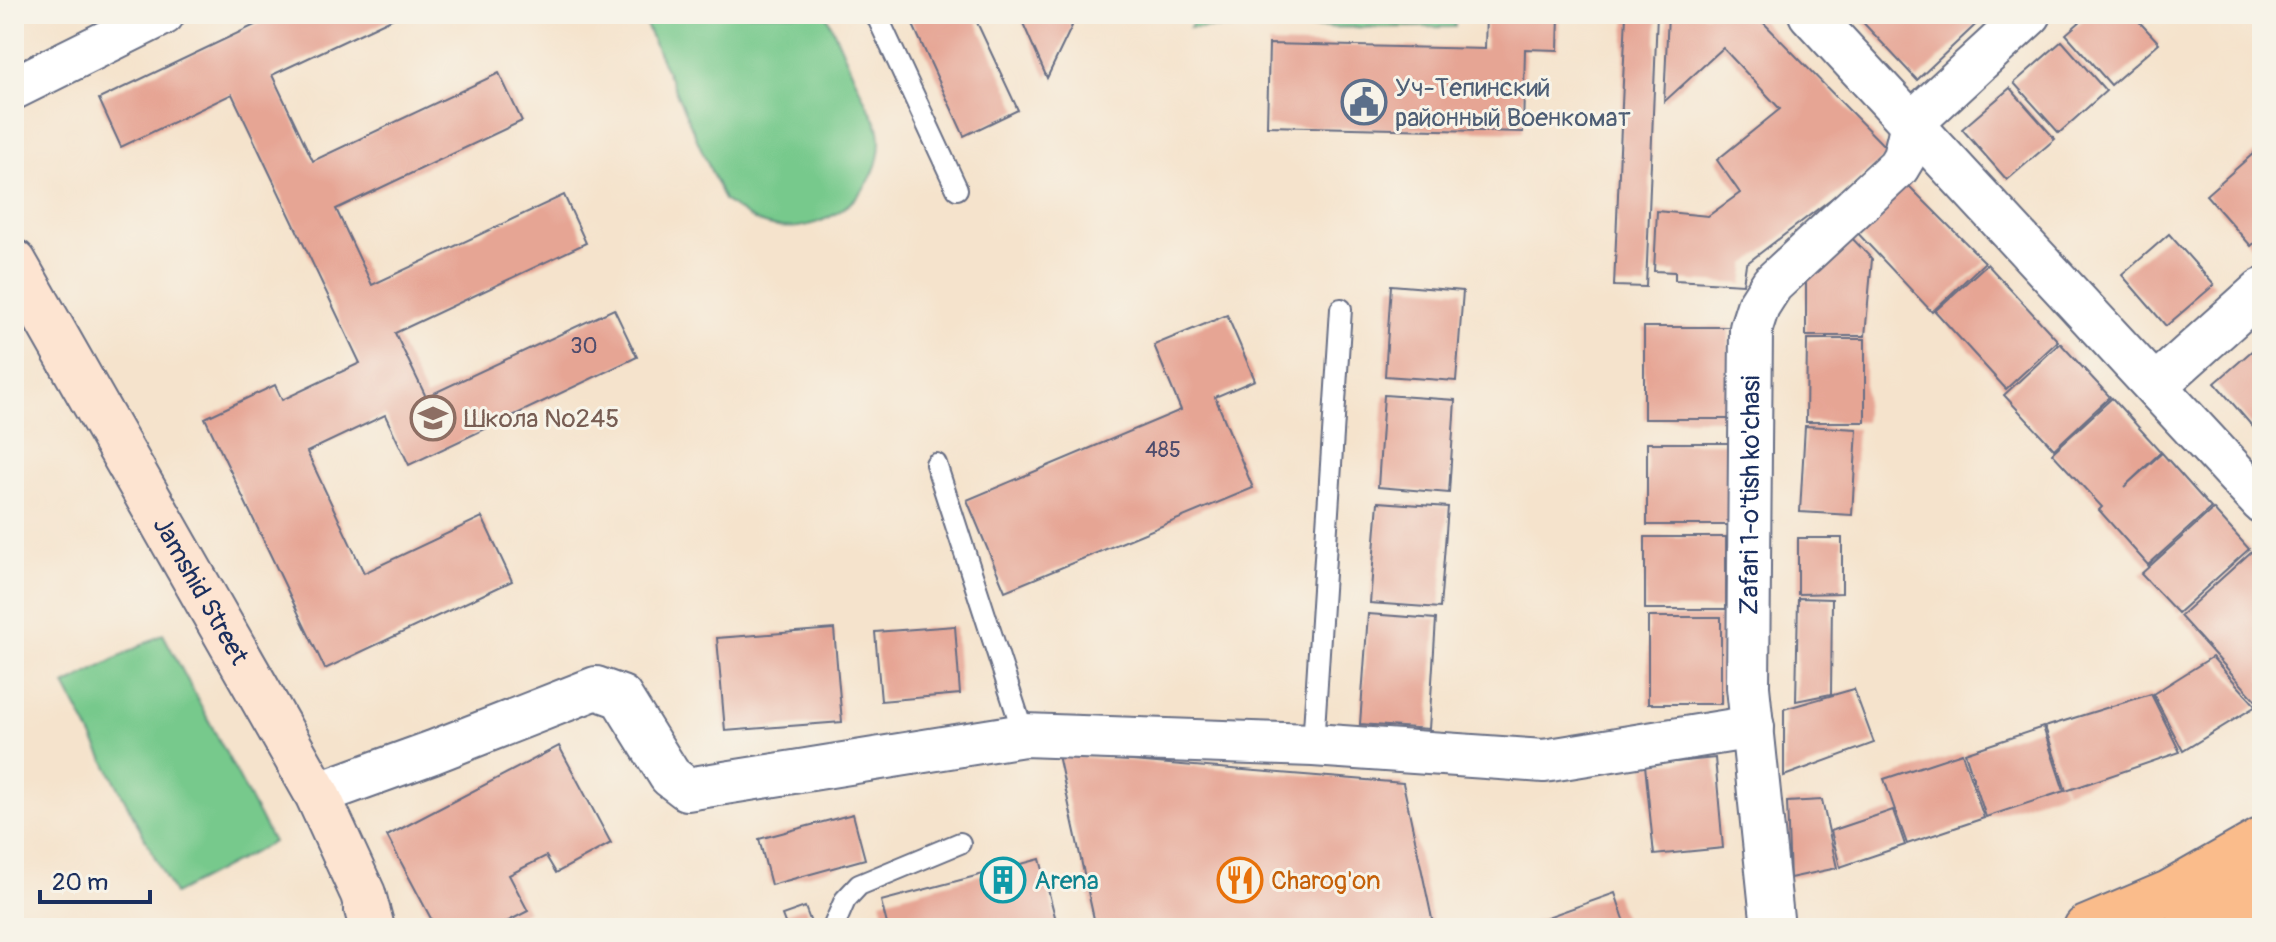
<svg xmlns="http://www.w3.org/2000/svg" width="2276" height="942" viewBox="0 0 2276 942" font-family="Pangolin,sans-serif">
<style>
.green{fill:#77c98c;stroke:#497c75;stroke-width:2}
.building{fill:#e6a594}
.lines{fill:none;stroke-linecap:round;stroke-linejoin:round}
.lane-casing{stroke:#676e84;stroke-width:24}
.street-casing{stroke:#676e84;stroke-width:46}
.secondary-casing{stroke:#676e84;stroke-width:48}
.primary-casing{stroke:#676e84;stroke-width:48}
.lane{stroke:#fff;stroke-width:20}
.street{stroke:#fff;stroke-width:42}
.secondary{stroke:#fde4d1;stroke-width:44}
.primary{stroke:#fabc8b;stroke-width:44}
.labels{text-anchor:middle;stroke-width:6;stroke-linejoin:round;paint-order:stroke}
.number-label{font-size:22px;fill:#4e4c6c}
.service-label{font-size:26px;fill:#4e5e75;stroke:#f7f3e8;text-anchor:start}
.education-label{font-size:26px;fill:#785e54;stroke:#f7f3e8;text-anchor:start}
.street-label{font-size:26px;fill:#1b2f5e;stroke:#f7f3e8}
.culture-label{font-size:26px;fill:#0d838f;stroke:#f7f3e8;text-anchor:start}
.food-label{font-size:26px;fill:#c56008;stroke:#f7f3e8;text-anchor:start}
</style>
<rect width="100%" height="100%" fill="#f7f3e8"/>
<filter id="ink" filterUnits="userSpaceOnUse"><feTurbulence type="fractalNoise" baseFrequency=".0125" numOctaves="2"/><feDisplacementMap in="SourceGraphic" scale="16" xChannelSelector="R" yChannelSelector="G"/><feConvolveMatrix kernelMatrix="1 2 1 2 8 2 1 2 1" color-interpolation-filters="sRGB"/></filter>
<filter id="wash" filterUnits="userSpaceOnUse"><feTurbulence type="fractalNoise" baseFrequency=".006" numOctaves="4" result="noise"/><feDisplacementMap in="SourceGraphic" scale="32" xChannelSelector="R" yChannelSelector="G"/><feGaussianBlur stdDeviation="1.8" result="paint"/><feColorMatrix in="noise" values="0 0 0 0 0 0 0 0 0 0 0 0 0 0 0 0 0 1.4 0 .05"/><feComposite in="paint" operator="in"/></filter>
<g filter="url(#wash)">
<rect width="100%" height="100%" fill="#f5e3cc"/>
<g class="green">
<path d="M641,14H826C839,42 851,70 864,98C868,108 877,120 879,131C888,189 825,237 772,226C753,222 739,211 724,200Z"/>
<polygon points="1197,14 1454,14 1455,27 1190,28"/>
<polygon points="163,634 273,842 174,894 65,685"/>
</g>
<g id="blocks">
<g class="building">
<polygon points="278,14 402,14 272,75 313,161 499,73 522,121 336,209 372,285 564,195 586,243 395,333 426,397 614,309 637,357 409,465 385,415 307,452 364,573 482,517 512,581 325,669 205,418 275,385 282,400 360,363 232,94 121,147 99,99"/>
<polygon points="908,14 973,14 1018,110 964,136"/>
<polygon points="1019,14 1058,14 1072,26 1047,78"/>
<polygon points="1486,14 1559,14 1558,50 1525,49 1523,132 1267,126 1269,44 1485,49"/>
<polygon points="1626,14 1657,14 1646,287 1614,286"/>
<polygon points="1668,14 1755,14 1891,153 1746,264 1743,284 1675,280 1675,272 1654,271 1657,211 1708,216 1740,193 1717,160 1780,109 1723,48 1664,102"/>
<polygon points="1855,14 1987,14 1917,80"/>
<polygon points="2089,14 2132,14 2159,43 2111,85 2066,34"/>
<polygon points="2062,41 2106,91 2059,133 2014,83"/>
<polygon points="2010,88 2055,139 2007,180 1962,129"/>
<polygon points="2254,153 2262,163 2262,236 2251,246 2206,195"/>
<polygon points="1903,180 1985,262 1932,312 1852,227"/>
<polygon points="1848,234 1872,259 1865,336 1806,336 1806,271"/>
<polygon points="2169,234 2214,285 2166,326 2122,275"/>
<polygon points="1987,264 2058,341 2006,389 1935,311"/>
<polygon points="1391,285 1463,291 1456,381 1385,376"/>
<polygon points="1227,315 1255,380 1215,397 1253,488 1005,591 967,500 1181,410 1154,345"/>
<rect x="1644" y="327" width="85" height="92"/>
<polygon points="1807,339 1865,339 1865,422 1806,422"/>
<polygon points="2262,342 2262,431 2259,434 2215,383"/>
<polygon points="2060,343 2110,397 2054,449 2004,395"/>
<polygon points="1384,395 1455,400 1449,493 1378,487"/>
<polygon points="2112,398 2161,452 2124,487 2162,453 2211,508 2148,565 2099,510 2102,507 2052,453"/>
<polygon points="1805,426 1857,429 1852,515 1800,512"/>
<rect x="1647" y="443" width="83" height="82"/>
<polygon points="1378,502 1448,507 1440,608 1370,603"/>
<polygon points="2213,509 2249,549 2178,613 2141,574"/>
<rect x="1645" y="537" width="81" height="72"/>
<polygon points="1798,538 1842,538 1842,593 1798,594"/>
<polygon points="2252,551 2262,562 2262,699 2258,703 2180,616"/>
<polygon points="1798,598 1832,599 1831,694 1796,701"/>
<polygon points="1368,614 1436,619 1429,729 1360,724"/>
<rect x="1648" y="617" width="73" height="87"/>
<polygon points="955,626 960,694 881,701 875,632"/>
<polygon points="834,629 842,722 725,731 717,638"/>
<polygon points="2212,657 2256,706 2183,751 2153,694"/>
<polygon points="1854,689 1874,743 1784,776 1784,709"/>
<polygon points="2151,694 2180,752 2066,791 2045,727"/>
<polygon points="2043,727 2064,791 1986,817 1965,753"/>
<polygon points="559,746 611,843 556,873 546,856 509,875 528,911 495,928 436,928 387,836"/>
<polygon points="1962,753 1984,818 1907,844 1884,779"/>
<polygon points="1058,755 1403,783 1434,928 1096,928"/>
<polygon points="1715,758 1723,848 1654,855 1645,765"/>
<polygon points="1822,800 1837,868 1790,878 1787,802"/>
<polygon points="1893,810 1905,845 1840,867 1831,831"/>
<polygon points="853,814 865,859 771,885 759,839"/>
<polygon points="1040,859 1058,928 888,928 881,901"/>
<polygon points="1615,893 1627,928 1535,928 1533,922"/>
<polygon points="805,907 813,928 787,928 782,915"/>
</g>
</g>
</g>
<g filter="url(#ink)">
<use href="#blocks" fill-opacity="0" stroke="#676e84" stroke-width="2"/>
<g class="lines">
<g class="lane-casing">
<g id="lane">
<polyline points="876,14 957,189"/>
<polyline points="936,464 1024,735"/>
<polyline points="1313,745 1341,309"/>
<polyline points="833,928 845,900 859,885 960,843"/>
</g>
</g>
<g class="street-casing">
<g id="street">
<polyline points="1810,14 2262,502"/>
<polyline points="14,88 163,14"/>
<polyline points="2156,385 2262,290"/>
<polyline points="317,794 433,752 596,688 621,697 670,776 687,789 1024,735 1313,745 1544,761 1753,727"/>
<path id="s1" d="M1773,928L1748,687L1751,328L1758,306L1772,284L1898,167L1904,157L1912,123L2030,14"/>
</g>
</g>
<g class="secondary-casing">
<g id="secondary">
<path id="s2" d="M14,262L317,794L363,894L372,928"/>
</g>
</g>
<g class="primary-casing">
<g id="primary">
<polyline points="2086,928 2169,893 2262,840"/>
<polyline points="2187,928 2262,887"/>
</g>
</g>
<use href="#lane" class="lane"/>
<use href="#street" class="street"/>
<use href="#secondary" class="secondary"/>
<use href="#primary" class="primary"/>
</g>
</g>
<defs>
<g id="civic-ring" transform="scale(2.3)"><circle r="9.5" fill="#f7f3e8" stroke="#5c6f8a" stroke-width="1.5"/><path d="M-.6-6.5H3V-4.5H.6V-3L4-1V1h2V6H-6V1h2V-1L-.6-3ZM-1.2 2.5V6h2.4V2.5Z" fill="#5c6f8a"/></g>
<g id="school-ring" transform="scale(2.3)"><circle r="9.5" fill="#f7f3e8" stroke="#8d6e63" stroke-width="1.5"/><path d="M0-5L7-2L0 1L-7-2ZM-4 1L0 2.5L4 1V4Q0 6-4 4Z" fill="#8d6e63"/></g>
<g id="building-ring" transform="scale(2.3)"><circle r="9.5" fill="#f7f3e8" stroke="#0f9aa8" stroke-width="1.5"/><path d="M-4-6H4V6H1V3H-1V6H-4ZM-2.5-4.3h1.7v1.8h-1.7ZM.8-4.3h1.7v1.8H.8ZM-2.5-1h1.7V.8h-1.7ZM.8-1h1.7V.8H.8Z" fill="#0f9aa8"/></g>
<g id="restaurant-ring" transform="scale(2.3)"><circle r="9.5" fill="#f7f3e8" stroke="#e8710a" stroke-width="1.5"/><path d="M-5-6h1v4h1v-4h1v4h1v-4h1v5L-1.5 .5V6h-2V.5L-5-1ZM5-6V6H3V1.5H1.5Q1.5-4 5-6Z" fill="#e8710a"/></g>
</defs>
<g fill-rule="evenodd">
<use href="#civic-ring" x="1364" y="102"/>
<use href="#school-ring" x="433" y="418"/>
<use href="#building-ring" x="1003" y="880"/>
<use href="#restaurant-ring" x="1240" y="880"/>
</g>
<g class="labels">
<g class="number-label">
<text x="584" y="353">30</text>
<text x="1163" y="457">485</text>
</g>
<g class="service-label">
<text x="1395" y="96">Уч-Тепинский<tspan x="1395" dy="30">районный Военкомат</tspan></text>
</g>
<g class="education-label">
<text x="464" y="427">Школа №245</text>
</g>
<g class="street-label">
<text dy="9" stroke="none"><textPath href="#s1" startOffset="434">Zafari 1-o'tish ko'chasi</textPath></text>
<text dy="9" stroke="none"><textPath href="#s2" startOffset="378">Jamshid Street</textPath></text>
</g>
<g class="culture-label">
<text x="1034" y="889">Arena</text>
</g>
<g class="food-label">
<text x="1271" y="889">Charog'on</text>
</g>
</g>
<rect width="2276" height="942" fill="none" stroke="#f7f3e8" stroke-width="48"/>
<path d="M40 890v12h110v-12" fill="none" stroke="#1b2f5e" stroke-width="4"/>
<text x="52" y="890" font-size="24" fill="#1b2f5e" stroke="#f7f3e8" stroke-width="6" paint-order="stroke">20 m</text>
</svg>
